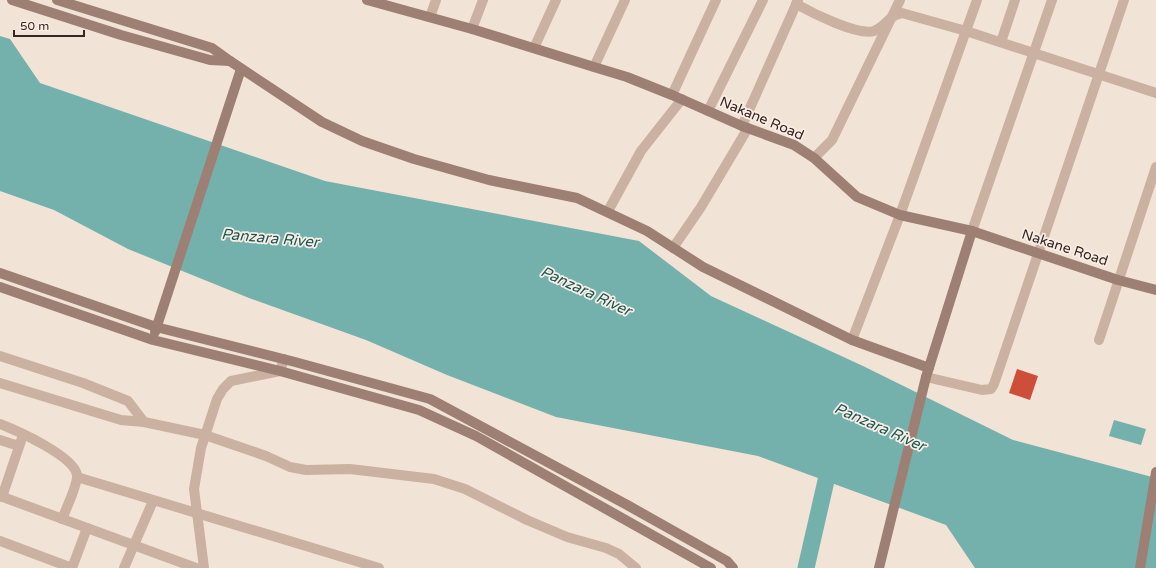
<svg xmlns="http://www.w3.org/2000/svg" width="1156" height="568" viewBox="0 0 1156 568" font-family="'Varela Round',sans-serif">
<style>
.water{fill:#74b1ad}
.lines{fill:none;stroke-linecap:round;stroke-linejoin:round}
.river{stroke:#74b1ad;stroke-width:17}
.building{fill:#cd4f3a}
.street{stroke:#cbb1a2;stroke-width:10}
.secondary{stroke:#9e7f74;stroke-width:10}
.labels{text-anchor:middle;stroke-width:3.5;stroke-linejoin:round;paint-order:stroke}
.street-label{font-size:14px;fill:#352825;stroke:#faede3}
.water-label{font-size:15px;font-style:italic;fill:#195856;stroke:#faede3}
</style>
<rect width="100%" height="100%" fill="#f2e3d7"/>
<g class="water">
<polygon points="0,36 10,39 40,83 325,181 639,241 711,296 863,366 1013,440 1156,478 1156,568 975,568 946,525 758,456 556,417 447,375 366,340 249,298 128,249 54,210 0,191"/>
<polygon points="1114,420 1146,429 1141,445 1109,436"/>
</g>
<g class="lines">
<polyline class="river" points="806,568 831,459"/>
</g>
<polygon class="building" points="1017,369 1038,376 1030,400 1009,393"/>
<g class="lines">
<g class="street">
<path d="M796,4C812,13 858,36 874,31C887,26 887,16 902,13L966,31L1156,93"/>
<polyline points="430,17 436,0"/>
<polyline points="472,29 483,0"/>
<polyline points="1001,42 1015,0"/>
<polyline points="534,48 556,0"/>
<polyline points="594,67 625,0"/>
<polyline points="672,95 716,0"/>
<polyline points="708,111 763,0"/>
<polyline points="742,126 798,0"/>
<polyline points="814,158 832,140 900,0"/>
<polyline points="608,211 641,151 682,99"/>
<polyline points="972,231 1052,0"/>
<polyline points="673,248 701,207 748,128"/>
<polyline points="852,340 900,215 977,0"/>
<polyline points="1099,340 1156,167"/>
<polyline points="0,356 83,383 128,401 144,422"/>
<polyline points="926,377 982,390 991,389 994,384 1124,0"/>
<polyline points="0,383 121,420 144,422 205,435 266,456 290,467 306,470 350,469 434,479 465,489 527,520 567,537 606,548 619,554 636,568"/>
<path d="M0,424C18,431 74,456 77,475C78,484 66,509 62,519"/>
<polyline points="0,440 19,446"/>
<polyline points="77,477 379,568"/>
<polyline points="0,496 196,568"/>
<polyline points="2,497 23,435"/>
<polyline points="0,541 72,568"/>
<polyline points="72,568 87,528"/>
<polyline points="124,568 153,501"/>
<polyline points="204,568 194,489 201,448 217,399 223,389 231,381 280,371 284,359"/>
</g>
<g class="secondary">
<polyline points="12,0 121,35 210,60 230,61"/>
<polyline points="57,0 212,48 230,61 322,122 362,141 414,159 489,180 577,198 647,231 703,267 852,340 929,368"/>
<polyline points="367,0 472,29 594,67 627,77 672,95 742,126 794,145 814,158 857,197 900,215 972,231 1118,280 1156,290"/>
<polyline points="0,273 156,327 295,362 430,399 629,506 727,561 733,568"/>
<polyline points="0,287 153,340 280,371 419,410 476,436 711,568"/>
<polyline points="155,332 241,69"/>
<polyline points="879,568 926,377 972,231"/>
<polyline points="1140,568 1156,472"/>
</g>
</g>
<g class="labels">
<g class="street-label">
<text transform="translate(762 118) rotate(23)" y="5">Nakane Road</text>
<text transform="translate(1065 247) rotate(18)" y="5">Nakane Road</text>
</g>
<g class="water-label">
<text transform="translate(270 238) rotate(5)" y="5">Panzara River</text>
<text transform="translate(586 291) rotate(25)" y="5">Panzara River</text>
<text transform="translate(880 427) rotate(24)" y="5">Panzara River</text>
</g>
</g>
<path d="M14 30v6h70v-6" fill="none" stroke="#352825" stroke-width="2"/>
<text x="20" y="30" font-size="12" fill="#352825" stroke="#faede3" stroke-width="3" paint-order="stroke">50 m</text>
</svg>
